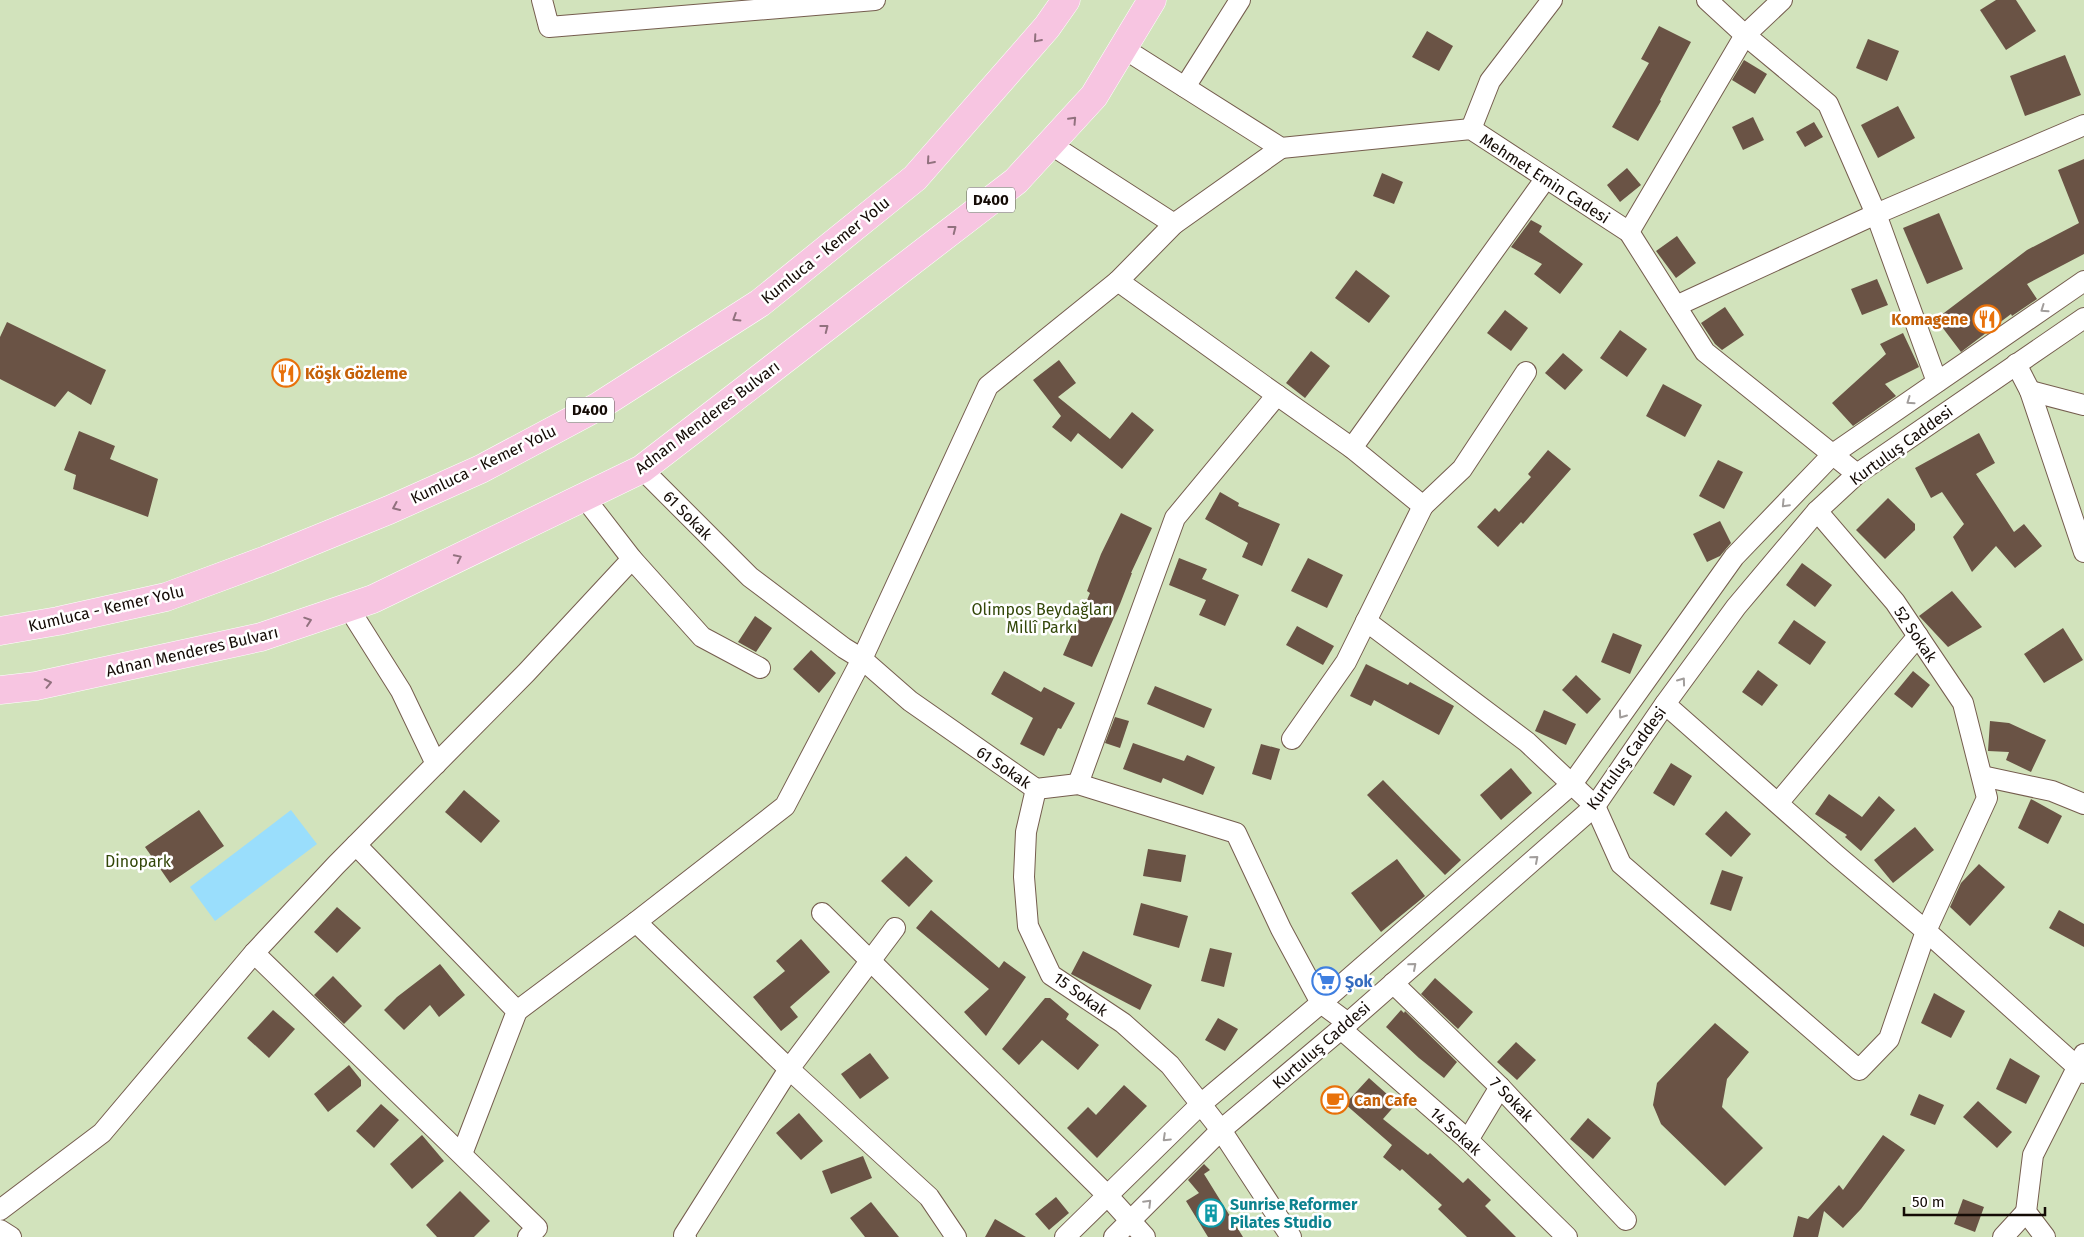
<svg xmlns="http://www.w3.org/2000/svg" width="2084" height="1237" viewBox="0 0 2084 1237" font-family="'Fira Sans',sans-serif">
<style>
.green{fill:#d2e3bc}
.water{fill:#9adefc}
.building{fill:#6a5345}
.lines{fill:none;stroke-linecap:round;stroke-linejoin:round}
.minor-casing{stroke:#755d4e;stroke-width:22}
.highway-casing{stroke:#fff;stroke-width:29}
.minor{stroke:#fff;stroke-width:20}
.highway{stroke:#f7c5e1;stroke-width:28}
.oneway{stroke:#91717e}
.oneway2{stroke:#a19d9b}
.labels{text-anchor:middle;stroke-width:5;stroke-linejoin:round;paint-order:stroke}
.shield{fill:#fff;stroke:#5a5451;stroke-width:1}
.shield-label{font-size:15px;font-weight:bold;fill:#140b06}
.street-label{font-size:16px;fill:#140b06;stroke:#fff}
.food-label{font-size:16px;font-weight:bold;fill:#c56008;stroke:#fff;text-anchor:start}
.park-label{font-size:16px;fill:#334709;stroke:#fff}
.shop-label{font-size:16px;font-weight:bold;fill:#366cbe;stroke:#fff;text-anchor:start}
.culture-label{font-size:16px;font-weight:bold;fill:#0d838f;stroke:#fff;text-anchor:start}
</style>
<rect width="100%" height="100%" fill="#fde6d9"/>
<rect class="green" x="0" y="0" width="2084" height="1237"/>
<polygon class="water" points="291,810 317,844 215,921 190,887"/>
<g class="building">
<polygon points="1996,0 2016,0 2036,31 2006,50 1980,10"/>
<polygon points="1659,26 1691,42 1660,100 1661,101 1638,141 1612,127 1649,63 1641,59"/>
<polygon points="1427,31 1453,46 1439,71 1412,57"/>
<polygon points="1868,39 1899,51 1887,81 1856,68"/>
<polygon points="2065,55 2081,95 2025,116 2010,76"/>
<polygon points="1744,60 1767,74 1755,94 1732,80"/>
<polygon points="1898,106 1915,138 1878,158 1861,125"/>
<polygon points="1753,117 1764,140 1743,150 1732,127"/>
<polygon points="1814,122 1823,137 1805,147 1796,132"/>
<polygon points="2084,159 2084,254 2027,284 2037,299 2012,316 2011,314 1961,352 1936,319 2027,250 2079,223 2058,170"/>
<polygon points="1627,168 1641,185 1620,202 1607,185"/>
<polygon points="1382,173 1403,182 1394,204 1373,196"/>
<polygon points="1939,213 1963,269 1927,284 1903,228"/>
<polygon points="1531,220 1542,226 1539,232 1583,264 1560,294 1534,274 1542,264 1511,247"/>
<polygon points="1677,236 1696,263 1676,278 1656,251"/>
<polygon points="1356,270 1390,296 1369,323 1335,298"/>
<polygon points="1877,279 1888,305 1862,315 1851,289"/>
<polygon points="1725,307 1744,335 1722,350 1715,344 1701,323"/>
<polygon points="1505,310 1528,328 1511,351 1487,333"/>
<polygon points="7,322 106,370 91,405 68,391 55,407 0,379 0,337"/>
<polygon points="1620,330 1647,349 1627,377 1600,358"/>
<polygon points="1903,333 1919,367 1885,384 1896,396 1853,426 1832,403 1886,354 1880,344"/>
<polygon points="1311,351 1330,366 1305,398 1286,383"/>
<polygon points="1563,353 1583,370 1565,390 1545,373"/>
<polygon points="1059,360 1076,383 1058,397 1110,439 1132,412 1154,430 1122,469 1078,433 1071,442 1052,427 1061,416 1033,380"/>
<polygon points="1663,384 1702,405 1685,437 1646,416"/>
<polygon points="79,431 115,446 110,459 158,479 148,517 73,489 76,475 64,470"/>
<polygon points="1979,433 1995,463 1976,474 2014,532 2024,524 2042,546 2015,568 1996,546 1972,572 1953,537 1964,524 1942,492 1931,498 1915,468"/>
<polygon points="1548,450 1571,469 1523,524 1521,522 1498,547 1477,527 1495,508 1499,512 1531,477 1528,474"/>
<polygon points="1718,460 1743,472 1724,509 1699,496"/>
<polygon points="1220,492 1239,503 1238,506 1280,524 1262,566 1242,557 1248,543 1205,519"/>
<polygon points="1888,498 1915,524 1915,530 1885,559 1856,530"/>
<polygon points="1121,513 1152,528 1131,573 1132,573 1120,604 1092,667 1063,655 1090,593 1087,591 1101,554"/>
<polygon points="1720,521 1731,543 1720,556 1707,562 1693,534"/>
<polygon points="1179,558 1207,569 1202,579 1239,595 1225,626 1199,615 1206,600 1169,585"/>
<polygon points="1308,558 1343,575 1327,608 1291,591"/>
<polygon points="1802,563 1832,585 1815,607 1786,585"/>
<polygon points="1952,591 1982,627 1948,647 1919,616"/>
<polygon points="755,616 772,628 756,652 738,642"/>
<polygon points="1794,620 1826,642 1810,665 1778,643"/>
<polygon points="1297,626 1334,646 1323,665 1286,645"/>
<polygon points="2063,628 2083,660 2044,683 2024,654"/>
<polygon points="1613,633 1642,645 1630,674 1601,662"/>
<polygon points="811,650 836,673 819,693 793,669"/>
<polygon points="1366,664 1408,685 1410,682 1454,706 1439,735 1374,700 1371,706 1350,696"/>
<polygon points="1758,670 1778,685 1762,706 1742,692"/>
<polygon points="1004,671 1041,692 1044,687 1075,703 1061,729 1058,728 1044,756 1020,744 1033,718 991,694"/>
<polygon points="1913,671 1930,685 1912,708 1894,694"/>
<polygon points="1576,675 1601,699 1587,714 1562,690"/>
<polygon points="1155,686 1212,709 1204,728 1147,704"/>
<polygon points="1544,710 1576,724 1566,745 1535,731"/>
<polygon points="1115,717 1129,721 1120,748 1105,743"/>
<polygon points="1990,721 2009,723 2046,740 2031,772 2006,760 2009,752 1988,751"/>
<polygon points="1133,743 1184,761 1187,755 1215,767 1203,795 1163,778 1161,783 1123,769"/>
<polygon points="1261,744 1280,749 1271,780 1252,774"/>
<polygon points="1671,763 1692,776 1674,806 1653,793"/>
<polygon points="1511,768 1532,793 1501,820 1480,795"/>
<polygon points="1383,780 1461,860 1445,875 1367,795"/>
<polygon points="464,790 500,821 481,843 445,812"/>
<polygon points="1829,794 1862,817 1879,796 1895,810 1861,851 1845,837 1847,835 1815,814"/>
<polygon points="2031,799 2062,816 2048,844 2018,828"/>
<polygon points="199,810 224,846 170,883 145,847"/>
<polygon points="1726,811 1751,834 1731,857 1705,834"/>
<polygon points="1915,827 1934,850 1893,883 1874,860"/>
<polygon points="1148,849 1186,855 1181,882 1143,876"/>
<polygon points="906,856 933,881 909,907 881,881"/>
<polygon points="1397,859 1425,896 1381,932 1351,893"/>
<polygon points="1979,864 2005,887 1970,926 1950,907 1961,883"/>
<polygon points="1722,870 1743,877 1731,911 1710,904"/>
<polygon points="1141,903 1188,916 1179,948 1133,935"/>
<polygon points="337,907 361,928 337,953 314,932"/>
<polygon points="931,910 999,968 1004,961 1026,977 986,1036 964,1012 989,989 916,928"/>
<polygon points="2059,910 2084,924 2084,947 2049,928"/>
<polygon points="801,939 830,972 790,1007 798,1017 781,1031 753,997 785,971 776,961"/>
<polygon points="1210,948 1232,953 1224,987 1201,981"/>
<polygon points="1083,951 1152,985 1140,1010 1071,974"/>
<polygon points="440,964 465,995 439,1017 430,1005 404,1030 384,1010 397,997"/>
<polygon points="333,976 362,1006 344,1024 314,995"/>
<polygon points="1435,978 1473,1012 1458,1029 1421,994"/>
<polygon points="1934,993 1965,1011 1951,1038 1921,1023"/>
<polygon points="1045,998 1050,998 1069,1014 1066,1019 1099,1045 1078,1070 1042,1040 1019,1065 1002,1049"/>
<polygon points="273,1010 295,1029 269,1058 247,1038"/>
<polygon points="1401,1010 1404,1013 1405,1011 1457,1062 1444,1078 1419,1058 1386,1027"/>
<polygon points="1218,1018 1238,1029 1225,1051 1205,1040"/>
<polygon points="1715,1023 1749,1052 1727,1079 1722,1107 1763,1148 1725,1186 1661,1124 1653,1105 1657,1083"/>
<polygon points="1516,1042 1536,1060 1517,1080 1497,1062"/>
<polygon points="870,1053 889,1078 860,1099 841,1074"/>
<polygon points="2010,1058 2040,1076 2026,1104 1996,1089"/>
<polygon points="349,1065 361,1080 361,1086 328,1112 314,1094"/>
<polygon points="1369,1078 1397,1103 1383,1119 1428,1155 1430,1153 1463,1183 1468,1178 1491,1200 1485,1206 1516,1237 1467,1237 1438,1209 1442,1205 1402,1169 1400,1171 1383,1157 1392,1145 1345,1104"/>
<polygon points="1124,1085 1147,1106 1097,1158 1067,1128 1088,1107 1096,1115"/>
<polygon points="1919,1094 1944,1105 1935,1125 1910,1115"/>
<polygon points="1978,1101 2012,1132 1997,1148 1963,1117"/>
<polygon points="381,1104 399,1120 374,1148 356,1131"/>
<polygon points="799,1113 823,1141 801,1160 776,1133"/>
<polygon points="1588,1118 1611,1138 1593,1159 1570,1139"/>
<polygon points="422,1135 444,1161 412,1189 390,1164"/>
<polygon points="1883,1135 1905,1150 1861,1209 1843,1228 1824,1211 1818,1237 1793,1237 1798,1216 1808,1219 1839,1185 1843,1190"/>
<polygon points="863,1156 872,1178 831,1194 822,1171"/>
<polygon points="1204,1164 1210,1170 1204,1174 1243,1237 1208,1237 1186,1201 1199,1193 1188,1180"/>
<polygon points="460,1191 490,1221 474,1237 437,1237 426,1225"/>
<polygon points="1056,1197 1069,1213 1049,1230 1035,1214"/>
<polygon points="1963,1199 1984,1207 1975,1232 1954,1224"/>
<polygon points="871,1202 899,1237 865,1237 850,1218"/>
<polygon points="995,1219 1026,1237 985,1237"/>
</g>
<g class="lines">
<g class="minor-casing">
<g id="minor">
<polyline points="542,0 549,27 875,0"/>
<polyline points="1707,0 1745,35 1828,104 1876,214 1937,382"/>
<polyline points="1123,48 1281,148 1471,129 1629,232 1705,352 1857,474"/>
<polyline points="1185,87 1240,0"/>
<polyline points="1471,129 1490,81 1552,0"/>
<polyline points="1050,144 1174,224"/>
<polyline points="1629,232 1745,35 1782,0"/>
<polyline points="1676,306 1876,214 2084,125"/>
<polyline points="2016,364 2030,391 2084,552"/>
<polyline points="2030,391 2084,405"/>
<polyline points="1277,395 1352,448 1423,506 1346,662 1292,739"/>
<polyline points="1352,448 1546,178"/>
<polyline points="642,469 750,577 844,648 862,659 910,701 1036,789 1078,784 1236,833 1281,929 1321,1003 1348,1023"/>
<polyline points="584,497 632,559 702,637 760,668"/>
<polyline points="1423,506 1462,469 1526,372"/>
<polyline points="348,607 401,691 436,764"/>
<polyline points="1366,621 1527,742 1595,806 1621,864 1859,1070 1889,1039 1926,931 1987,798 1963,703 1895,602 1817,511"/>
<polyline points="1665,704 1835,854 1926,931 2084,1073"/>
<polyline points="1982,776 2052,791 2084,804"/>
<polyline points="1078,784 1175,518 1277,395 1118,281 1174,224 1281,148"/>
<polyline points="1036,789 1026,832 1024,877 1028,926 1051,975 1123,1023 1170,1065 1221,1130 1291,1237"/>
<polyline points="1778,803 1918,636"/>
<polyline points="356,845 517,1011 462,1154"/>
<polyline points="822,913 1107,1195 1145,1237"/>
<polyline points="636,922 789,1069 895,928"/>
<polyline points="254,953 537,1228 528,1237"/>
<polyline points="1393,983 1500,1087 1626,1220"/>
<polyline points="517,1011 636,922 785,806 862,659 988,386 1118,281"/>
<polyline points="1341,1029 1468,1140 1567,1237"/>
<polyline points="1468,1140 1500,1087"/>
<polyline points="0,1210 102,1133 254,953 336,865 526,673 632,559"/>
<polyline points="0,1230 11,1237"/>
<polyline points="686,1237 684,1235 789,1069 929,1197 956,1237"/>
<polyline points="1065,1237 1201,1104 1321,1003 1572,784 1734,557 1833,454 2084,281"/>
<polyline points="1114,1237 1221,1130 1348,1023 1595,806 1665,704 1736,607 1817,511 1857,474 2084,318"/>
<polyline points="2003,1237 2026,1212"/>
<polyline points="2045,1237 2026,1212 2033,1155 2084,1054"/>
</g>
</g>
<g class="highway-casing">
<g id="highway">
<polyline points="0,631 58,621 166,597 266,560 389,510 481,469 599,406 760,303 915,178 1047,27 1066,0"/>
<polyline points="0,690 36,686 261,637 373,599 642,469 1016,181 1094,96 1152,0"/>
</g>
</g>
<use href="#minor" class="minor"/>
<use href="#highway" class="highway"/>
</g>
<defs><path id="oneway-chevron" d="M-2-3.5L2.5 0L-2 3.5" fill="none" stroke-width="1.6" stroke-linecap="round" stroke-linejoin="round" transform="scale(1.25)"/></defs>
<g class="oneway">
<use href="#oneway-chevron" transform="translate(1037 39) rotate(131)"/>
<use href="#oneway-chevron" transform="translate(1073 120) rotate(-47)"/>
<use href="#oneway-chevron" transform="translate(930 161) rotate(131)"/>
<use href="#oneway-chevron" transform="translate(953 229) rotate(-38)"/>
<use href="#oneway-chevron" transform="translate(736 318) rotate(148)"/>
<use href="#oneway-chevron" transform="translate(825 328) rotate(-38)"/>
<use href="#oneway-chevron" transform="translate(396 507) rotate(156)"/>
<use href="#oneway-chevron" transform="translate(458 558) rotate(-26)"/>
<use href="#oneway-chevron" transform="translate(308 621) rotate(-19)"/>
<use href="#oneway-chevron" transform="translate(48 683) rotate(-12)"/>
</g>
<g class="oneway2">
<use href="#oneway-chevron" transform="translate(2044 309) rotate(145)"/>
<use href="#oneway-chevron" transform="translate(1910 401) rotate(145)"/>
<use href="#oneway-chevron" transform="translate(1785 504) rotate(134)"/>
<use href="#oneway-chevron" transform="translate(1682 681) rotate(-54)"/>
<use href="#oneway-chevron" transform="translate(1622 715) rotate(125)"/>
<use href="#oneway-chevron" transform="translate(1535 859) rotate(-41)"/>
<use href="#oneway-chevron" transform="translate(1413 966) rotate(-41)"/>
<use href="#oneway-chevron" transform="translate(1166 1138) rotate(136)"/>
<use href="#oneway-chevron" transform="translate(1148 1203) rotate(-45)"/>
</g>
<defs>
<g id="restaurant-ring" transform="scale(1.4375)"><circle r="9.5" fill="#fff" stroke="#e8710a" stroke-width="1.5"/><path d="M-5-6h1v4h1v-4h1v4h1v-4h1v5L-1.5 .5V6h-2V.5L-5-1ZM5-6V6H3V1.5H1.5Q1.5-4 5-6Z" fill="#e8710a"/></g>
<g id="supermarket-ring" transform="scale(1.4375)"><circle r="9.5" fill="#fff" stroke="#3f7fe0" stroke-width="1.5"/><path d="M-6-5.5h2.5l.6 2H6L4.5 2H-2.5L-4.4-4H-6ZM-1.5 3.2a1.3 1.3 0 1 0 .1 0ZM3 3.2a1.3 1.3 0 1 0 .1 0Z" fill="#3f7fe0"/></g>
<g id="cafe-ring" transform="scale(1.4375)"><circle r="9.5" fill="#fff" stroke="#e8710a" stroke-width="1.5"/><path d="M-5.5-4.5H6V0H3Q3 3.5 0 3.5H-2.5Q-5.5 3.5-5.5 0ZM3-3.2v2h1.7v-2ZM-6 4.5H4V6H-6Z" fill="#e8710a"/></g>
<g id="building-ring" transform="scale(1.4375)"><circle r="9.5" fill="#fff" stroke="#0f9aa8" stroke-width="1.5"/><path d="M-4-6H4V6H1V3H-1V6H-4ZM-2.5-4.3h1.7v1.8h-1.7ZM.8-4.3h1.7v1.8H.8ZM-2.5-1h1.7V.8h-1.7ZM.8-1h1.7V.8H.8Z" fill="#0f9aa8"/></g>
</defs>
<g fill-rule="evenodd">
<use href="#restaurant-ring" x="1987" y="319"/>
<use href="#restaurant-ring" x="286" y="373"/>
<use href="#supermarket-ring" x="1326" y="981"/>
<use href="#cafe-ring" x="1335" y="1100"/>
<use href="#building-ring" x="1211" y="1213"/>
</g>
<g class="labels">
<g class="shield">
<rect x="967" y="187.5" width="48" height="25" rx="4"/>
<rect x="566" y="397.5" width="48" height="25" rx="4"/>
</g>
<g class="shield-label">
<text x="991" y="205">D400</text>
<text x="590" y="415">D400</text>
</g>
<g class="street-label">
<text transform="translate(1545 178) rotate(33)" y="6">Mehmet Emin Cadesi</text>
<text transform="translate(825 250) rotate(-39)" y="6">Kumluca - Kemer Yolu</text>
<text transform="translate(707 417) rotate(-37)" y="6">Adnan Menderes Bulvarı</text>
<text transform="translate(1901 445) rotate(-36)" y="6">Kurtuluş Caddesi</text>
<text transform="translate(483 464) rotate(-26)" y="6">Kumluca - Kemer Yolu</text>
<text transform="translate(688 515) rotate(45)" y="6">61 Sokak</text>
<text transform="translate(106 608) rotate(-13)" y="6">Kumluca - Kemer Yolu</text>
<text transform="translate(1916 634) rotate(56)" y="6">52 Sokak</text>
<text transform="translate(192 651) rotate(-13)" y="6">Adnan Menderes Bulvarı</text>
<text transform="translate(1626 758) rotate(-54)" y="6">Kurtuluş Caddesi</text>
<text transform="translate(1004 767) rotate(34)" y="6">61 Sokak</text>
<text transform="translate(1081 994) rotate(36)" y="6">15 Sokak</text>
<text transform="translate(1321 1045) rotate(-41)" y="6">Kurtuluş Caddesi</text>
<text transform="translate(1512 1099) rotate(46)" y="6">7 Sokak</text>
<text transform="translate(1456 1131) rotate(42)" y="6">14 Sokak</text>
</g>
<g class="food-label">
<text x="1968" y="325" text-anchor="end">Komagene</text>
<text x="305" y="379">Köşk Gözleme</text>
<text x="1354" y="1106">Can Cafe</text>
</g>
<g class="park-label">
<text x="1042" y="615">Olimpos Beydağları<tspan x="1042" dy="18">Millî Parkı</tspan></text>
<text x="138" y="867">Dinopark</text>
</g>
<g class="shop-label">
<text x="1345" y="987">Şok</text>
</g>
<g class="culture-label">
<text x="1230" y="1210">Sunrise Reformer<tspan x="1230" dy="18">Pilates Studio</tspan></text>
</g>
</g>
<path d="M1904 1207v8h141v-8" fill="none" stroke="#140b06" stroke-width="2.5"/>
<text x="1912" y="1207" font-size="15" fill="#140b06" stroke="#ffffff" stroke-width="4" paint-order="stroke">50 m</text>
</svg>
